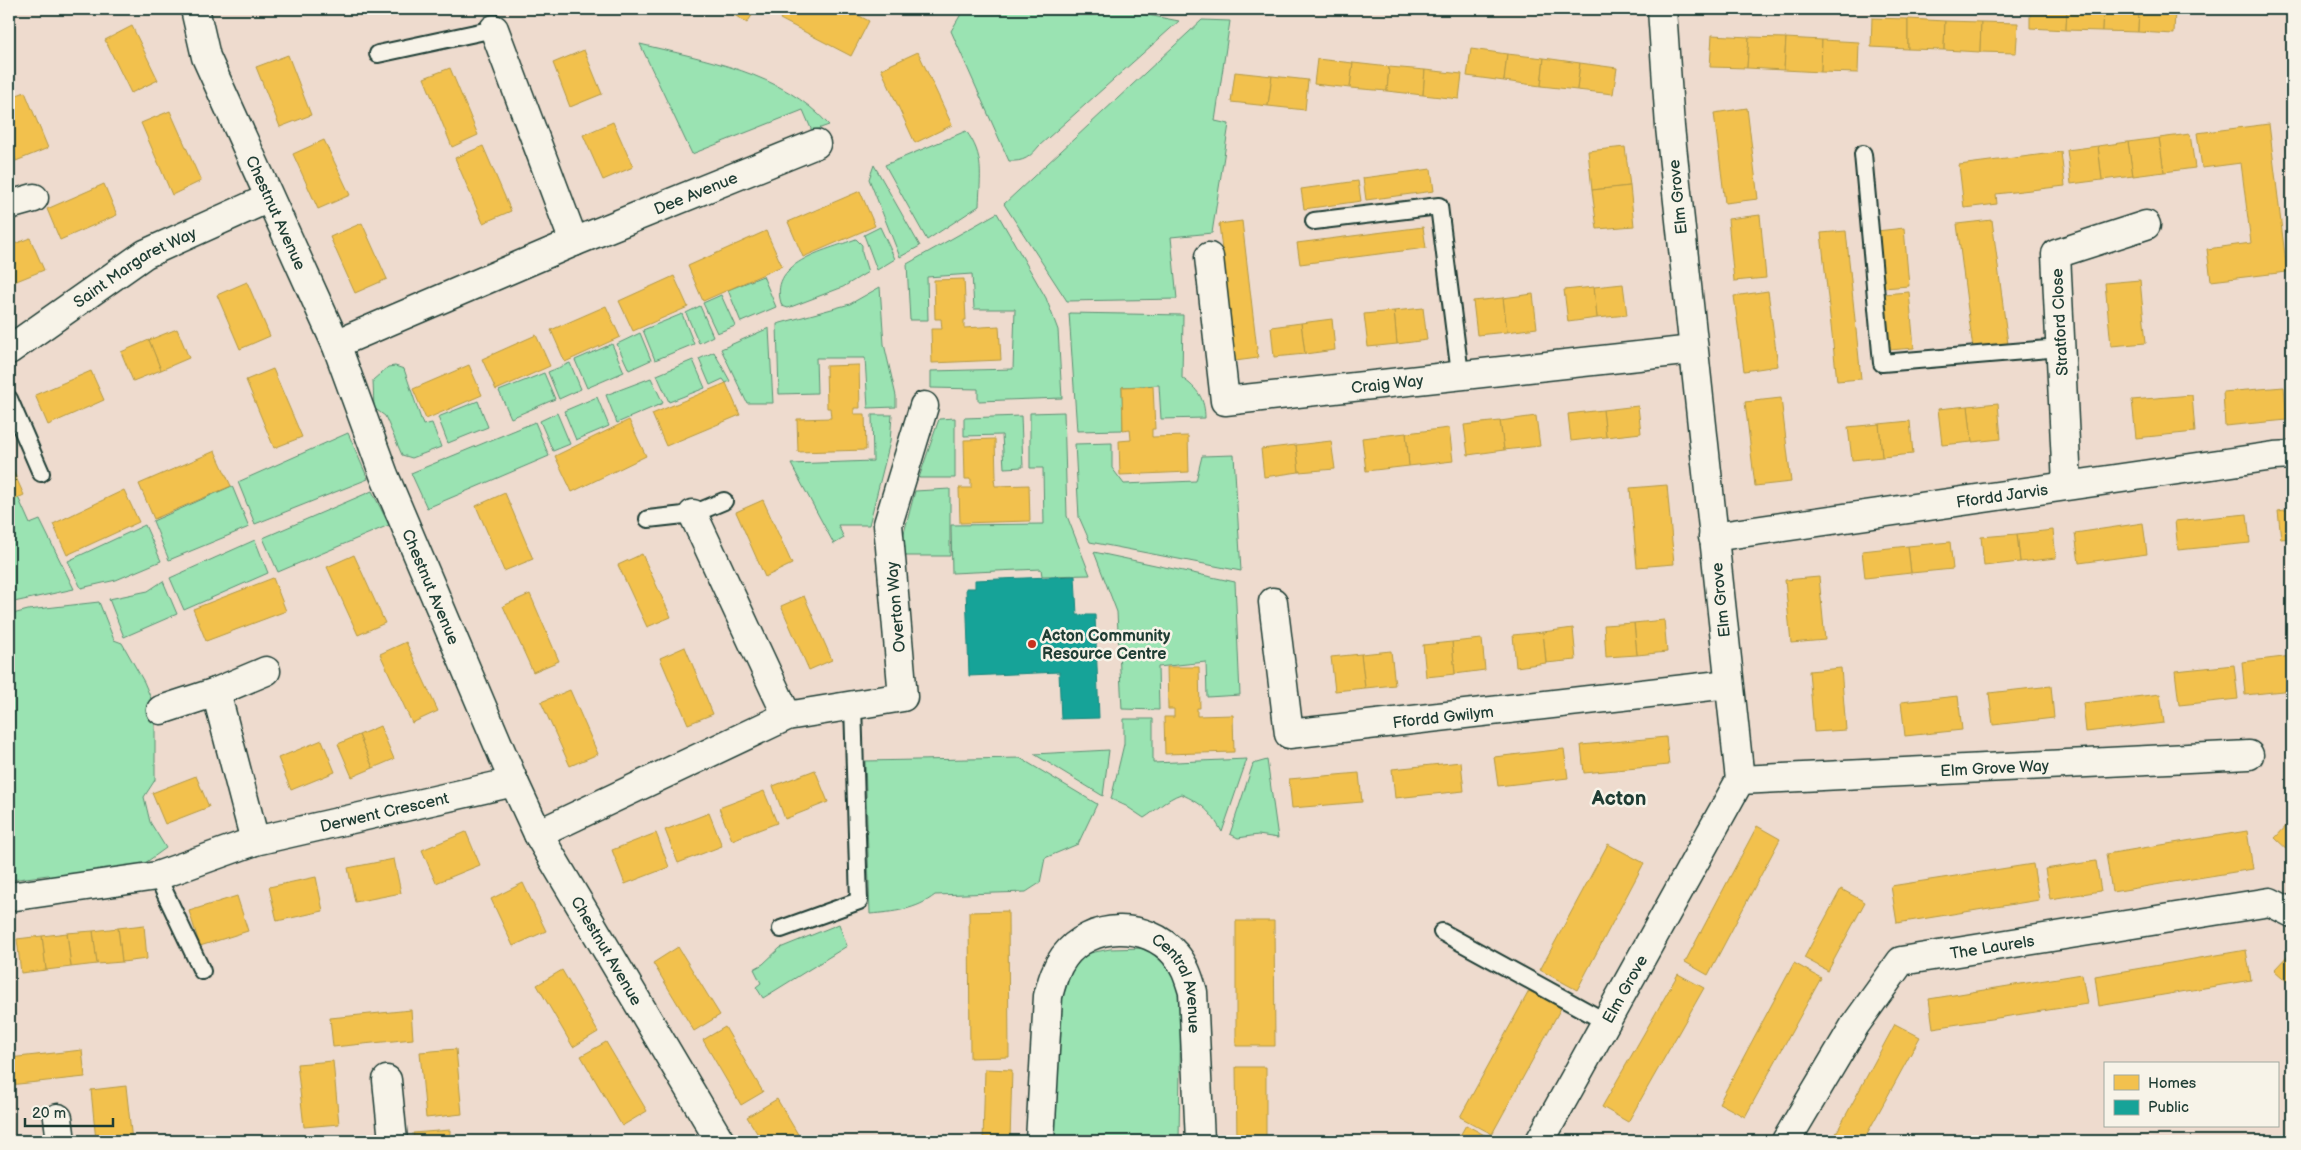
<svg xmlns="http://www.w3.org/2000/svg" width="2301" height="1150" viewBox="0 0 2301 1150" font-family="'Balsamiq Sans',sans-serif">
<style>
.green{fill:#9ae3b2;stroke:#5c9073}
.homes{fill:#f2c14e;stroke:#b39946}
.public{fill:#17a398;stroke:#19847a}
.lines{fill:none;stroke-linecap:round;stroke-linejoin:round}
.lane-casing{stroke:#1f3d34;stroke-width:20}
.street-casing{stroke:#1f3d34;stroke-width:31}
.lane{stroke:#f7f3e8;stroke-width:16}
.street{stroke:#f7f3e8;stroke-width:28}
.poi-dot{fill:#c8321e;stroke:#f7f3e8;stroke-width:2}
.labels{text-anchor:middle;stroke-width:5;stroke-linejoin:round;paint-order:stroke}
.street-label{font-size:16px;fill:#1f3d34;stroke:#f7f3e8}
.poi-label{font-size:16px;font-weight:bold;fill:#1f3d34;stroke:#f7f3e8;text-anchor:start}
.district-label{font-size:21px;font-weight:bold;fill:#1f3d34;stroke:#f7f3e8}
</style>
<rect width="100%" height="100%" fill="#eedbce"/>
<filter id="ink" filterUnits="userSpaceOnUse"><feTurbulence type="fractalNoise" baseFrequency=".02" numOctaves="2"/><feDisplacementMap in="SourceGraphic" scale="10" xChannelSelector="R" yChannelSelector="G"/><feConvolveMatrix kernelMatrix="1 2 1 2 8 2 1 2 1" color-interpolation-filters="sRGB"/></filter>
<g filter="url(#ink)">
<g class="green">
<path d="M964,9H1117L1179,21L1039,146C1030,157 1024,162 1009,161L951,31Z"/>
<polygon points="1202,20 1230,21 1215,121 1229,124 1212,233 1171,237 1177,299 1067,301 1004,204"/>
<path d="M640,44C705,60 782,72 829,125L812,131L803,110L692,154Z"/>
<path d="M966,131C985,156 980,176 979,206L927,240L885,165Z"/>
<polygon points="874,165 920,246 900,257 869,179"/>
<polygon points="997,213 1046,298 1058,330 1062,398 978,401 978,389 931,388 931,371 1013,369 1015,309 974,309 972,274 927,277 928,320 910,320 907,264"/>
<polygon points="880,227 895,259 877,270 864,235"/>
<path d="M856,239L862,245V253L868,272L843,287L788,308L782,306C766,262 825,251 856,239Z"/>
<polygon points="763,276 776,307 741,322 728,290"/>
<polygon points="880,287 884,344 896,396 896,407 868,408 865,358 816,358 817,393 779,394 777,324 850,304"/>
<polygon points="721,295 735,326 717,333 703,303"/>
<polygon points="700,306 713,336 699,343 686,313"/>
<path d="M1069,313L1183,315L1182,378C1198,389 1205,399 1205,418L1161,419L1159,385L1122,387L1123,430L1077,431Z"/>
<polygon points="682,314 694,344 655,360 643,330"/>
<polygon points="769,328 773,403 747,403 721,349"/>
<polygon points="640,333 651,360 629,370 617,344"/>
<polygon points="612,344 624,372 587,388 575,360"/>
<polygon points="714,352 730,381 726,383 723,379 710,385 699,359"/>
<polygon points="693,360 705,388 669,402 657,375"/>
<polygon points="570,363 581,389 559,399 548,372"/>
<polygon points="395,366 404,369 423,425 432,423 441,447 412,458 402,455 385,416 374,408 373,380 388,367"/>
<polygon points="544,373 555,399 511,418 499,391"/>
<polygon points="651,378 663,403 617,423 606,395"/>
<polygon points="597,397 609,426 576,440 564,411"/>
<polygon points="478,401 488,427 448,443 438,417"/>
<polygon points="1064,412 1067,516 1090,575 1042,576 1041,569 952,573 951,525 1044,524 1043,468 1030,468 1030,413"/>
<polygon points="557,413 570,444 553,451 540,421"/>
<polygon points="872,415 892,415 890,442 869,525 838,525 844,538 834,544 791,464 873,461"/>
<polygon points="1021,416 1023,467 1004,468 1002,435 964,436 964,418"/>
<polygon points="955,418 955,478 919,478 939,419"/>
<polygon points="535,422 549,456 427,508 411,473"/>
<polygon points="348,433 368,479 255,524 238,482"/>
<polygon points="1112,443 1112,468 1124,484 1196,481 1202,456 1234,455 1241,571 1090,542 1079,517 1075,444"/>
<polygon points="232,486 249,527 169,560 153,521"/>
<polygon points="950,489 950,556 898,556 915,491"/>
<polygon points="372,491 389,525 278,572 263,538"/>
<polygon points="18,497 30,524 40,520 74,589 14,602 9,590 9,501"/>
<polygon points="145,525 161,561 116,580 81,588 68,561"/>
<polygon points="255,540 268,573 184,610 170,578"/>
<polygon points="1094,552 1235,582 1240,695 1207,697 1206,662 1158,667 1159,710 1122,709 1117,612"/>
<polygon points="163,581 177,614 124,637 109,599 148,591"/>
<polygon points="99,602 114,640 122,643 144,682 155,708 155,780 144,797 150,822 166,848 134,871 98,870 68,882 52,879 48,875 11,880 9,875 9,615 28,610"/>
<path d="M1124,719H1153V763L1247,759L1222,832C1210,811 1203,804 1181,794C1166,799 1157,810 1144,818L1126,806L1111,799L1124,744Z"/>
<polygon points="1109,750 1103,796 1034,754"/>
<path d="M1020,758L1097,804L1078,844L1045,858L1040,883L1026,892L935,895C916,910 893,912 870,914L865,761Z"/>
<polygon points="1267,760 1278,838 1258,835 1238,838 1230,834 1253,764"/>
<polygon points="839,924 847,946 763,998 756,987 761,983 754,969 763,964 780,948"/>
<polygon points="1148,948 1170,963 1181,989 1179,1141 1054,1141 1055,1008 1071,967 1090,953 1110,949"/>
</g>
<g class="homes">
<polygon points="725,9 756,9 747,23"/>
<polygon points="786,9 846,9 869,21 851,56 780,19"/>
<polygon points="2030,9 2067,9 2066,30 2030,28"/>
<polygon points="2067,9 2103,9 2102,31 2066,30"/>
<polygon points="2103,9 2139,9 2138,32 2102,31"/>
<polygon points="2139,9 2175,9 2174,34 2138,32"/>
<polygon points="2223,9 2259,9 2259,12"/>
<polygon points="2259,9 2292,9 2292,13 2259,12"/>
<polygon points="1872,18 1908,19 1908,49 1871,47"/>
<polygon points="1908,19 1945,21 1944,50 1908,49"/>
<polygon points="1945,21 1981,22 1980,52 1944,50"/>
<polygon points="1981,22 2018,23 2016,53 1980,52"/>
<polygon points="132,26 158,80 131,93 105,40"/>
<polygon points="1712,35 1749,37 1747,68 1710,67"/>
<polygon points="1749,37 1786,38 1784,70 1747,68"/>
<polygon points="1786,38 1822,40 1821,72 1784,70"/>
<polygon points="1822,40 1859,42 1858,73 1821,72"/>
<polygon points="1471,49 1507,54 1504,81 1467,76"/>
<polygon points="584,50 602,94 570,107 553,63"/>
<polygon points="918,52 952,125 915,143 881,69"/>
<polygon points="1507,54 1544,58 1541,86 1504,81"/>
<polygon points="288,55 311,115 280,127 256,67"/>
<polygon points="1544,58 1580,63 1577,90 1541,86"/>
<polygon points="1317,59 1353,63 1350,88 1314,84"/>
<polygon points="1353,63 1389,67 1387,91 1350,88"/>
<polygon points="1580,63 1617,68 1613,94 1577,90"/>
<polygon points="1389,67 1425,70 1423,95 1387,91"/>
<polygon points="450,68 478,135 452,147 424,78"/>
<polygon points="1425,70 1462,74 1459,99 1423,95"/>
<polygon points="1235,72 1272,76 1268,106 1231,102"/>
<polygon points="1272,76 1308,80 1305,110 1268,106"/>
<polygon points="25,92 48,148 16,161 9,142 9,98"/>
<polygon points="1747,108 1758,199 1725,203 1714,113"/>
<polygon points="170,111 201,181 172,195 141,123"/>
<polygon points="613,122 633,167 603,180 583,135"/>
<polygon points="2269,124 2287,272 2211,281 2207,249 2251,243 2241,163 2202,168 2197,133"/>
<polygon points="2190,134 2195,168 2164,172 2159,138"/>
<polygon points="2159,138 2164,172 2133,176 2128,142"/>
<polygon points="324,140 350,195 318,209 293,154"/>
<polygon points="2128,142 2133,176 2102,180 2098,146"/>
<polygon points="483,146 511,211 483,223 455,158"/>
<polygon points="2098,146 2102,180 2071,184 2067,150"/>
<polygon points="1625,147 1630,186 1592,190 1588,151"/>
<polygon points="2061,152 2065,186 1996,194 1997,204 1964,208 1959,165"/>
<polygon points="1431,169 1434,191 1366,200 1363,178"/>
<polygon points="1358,181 1361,201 1304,209 1301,189"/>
<polygon points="104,184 117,215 60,240 47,209"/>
<polygon points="1630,186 1634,226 1597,229 1592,190"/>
<polygon points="860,191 875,226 803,257 788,222"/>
<polygon points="1760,215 1766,278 1734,281 1728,219"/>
<polygon points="1992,220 2008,344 1973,349 1957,224"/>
<polygon points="1242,221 1258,358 1235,361 1219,224"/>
<polygon points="362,223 387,279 355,293 330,237"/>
<polygon points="1423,227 1426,248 1300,264 1297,243"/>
<polygon points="1904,228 1909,286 1883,288 1877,231"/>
<polygon points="766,231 782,266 703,301 688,266"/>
<polygon points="1846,231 1861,379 1837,381 1821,233"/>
<polygon points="30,238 44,270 9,284 9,246"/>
<polygon points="674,276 688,307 633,331 619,301"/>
<polygon points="964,279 966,320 964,320 964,328 999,326 1001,360 932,363 931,329 942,329 941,319 935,319 934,280"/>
<polygon points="2140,280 2146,343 2111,346 2105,283"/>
<polygon points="247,282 270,336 240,349 217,295"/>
<polygon points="1623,284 1627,315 1597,318 1594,287"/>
<polygon points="1594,287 1597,318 1568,322 1564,290"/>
<polygon points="1768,291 1778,366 1744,371 1734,296"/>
<polygon points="1909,292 1914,348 1889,350 1883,294"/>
<polygon points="1533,294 1537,328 1507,332 1503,298"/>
<polygon points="1503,298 1507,332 1477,335 1473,301"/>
<polygon points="606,306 620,337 565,362 551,330"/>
<polygon points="1423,308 1427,340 1397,344 1394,311"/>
<polygon points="1394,311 1397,344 1368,347 1364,314"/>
<polygon points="1332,319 1335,350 1305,354 1301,323"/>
<polygon points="1301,323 1305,354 1274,357 1271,327"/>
<polygon points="177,329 189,358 161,370 149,340"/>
<polygon points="536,335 550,366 496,390 482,359"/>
<polygon points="149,340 161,370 133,381 121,352"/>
<polygon points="469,365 482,395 426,419 413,389"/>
<polygon points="859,365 860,408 854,408 854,414 865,414 866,450 798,452 797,419 831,418 830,408 827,408 826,366"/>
<polygon points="273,369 302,437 274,448 246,380"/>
<polygon points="91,371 104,400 48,425 35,395"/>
<polygon points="726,383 740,415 666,446 652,414"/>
<polygon points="1153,386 1155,429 1152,429 1152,437 1188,436 1189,472 1120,475 1119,441 1131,440 1130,429 1123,430 1122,387"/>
<polygon points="2284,387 2287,420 2225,426 2223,392"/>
<polygon points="2192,395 2195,432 2136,438 2132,400"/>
<polygon points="1781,398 1791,482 1755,486 1745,402"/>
<polygon points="1998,403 2001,439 1972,442 1968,406"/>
<polygon points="1638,406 1641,433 1606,437 1603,410"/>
<polygon points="1968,406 1972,442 1942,445 1938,409"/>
<polygon points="1603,410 1606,437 1571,441 1568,414"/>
<polygon points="1536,416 1540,446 1504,450 1500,421"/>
<polygon points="629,420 646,456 572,492 555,456"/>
<polygon points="1500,421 1504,450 1468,455 1464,425"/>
<polygon points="1910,421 1913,454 1882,457 1879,424"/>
<polygon points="1879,424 1882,457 1852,460 1848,427"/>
<polygon points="1449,428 1453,461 1409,466 1406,433"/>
<polygon points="1406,433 1409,466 1366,471 1362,438"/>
<polygon points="995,439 996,478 994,479 995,486 1029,485 1030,521 960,523 959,488 971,488 971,479 965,479 964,440"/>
<polygon points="1331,441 1335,469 1299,472 1296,445"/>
<polygon points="1296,445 1299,472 1264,477 1261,449"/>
<polygon points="215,451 231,486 154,519 139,484"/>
<polygon points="9,462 24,495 9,502"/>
<polygon points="1667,485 1674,564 1637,567 1630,488"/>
<polygon points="124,490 139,522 67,555 53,524"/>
<polygon points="505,493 533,559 504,571 476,506"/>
<polygon points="763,500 792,564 765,577 736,512"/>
<polygon points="2292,509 2292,538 2281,539 2278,511"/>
<polygon points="2247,514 2250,543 2178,550 2175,521"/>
<polygon points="2143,523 2147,554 2079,563 2075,533"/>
<polygon points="2053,530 2056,558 2020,562 2017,534"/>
<polygon points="2017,534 2020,562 1984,566 1981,537"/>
<polygon points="1950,542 1953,569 1911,573 1908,546"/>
<polygon points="1908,546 1911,573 1865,578 1862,551"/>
<polygon points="642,554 671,617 647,627 618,565"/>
<polygon points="354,555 385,623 358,635 327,567"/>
<polygon points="1819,577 1825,640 1791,643 1785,580"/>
<polygon points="273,578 286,611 206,641 193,609"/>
<polygon points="530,594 559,661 533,672 503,606"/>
<polygon points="804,596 832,660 809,670 781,606"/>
<polygon points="1664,620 1667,652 1637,655 1634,623"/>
<polygon points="1634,623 1637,655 1606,657 1604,625"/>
<polygon points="1573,628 1576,660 1546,663 1543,632"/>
<polygon points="1543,632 1546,663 1516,667 1513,635"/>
<polygon points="1482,639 1485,670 1455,674 1452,642"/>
<polygon points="406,642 438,711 412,723 380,654"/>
<polygon points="1452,642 1455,674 1426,677 1423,645"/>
<polygon points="685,647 713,714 688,724 660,658"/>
<polygon points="1391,651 1395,685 1365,688 1361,654"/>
<polygon points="1361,654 1365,688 1335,691 1331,657"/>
<polygon points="2292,656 2292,690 2245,695 2242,662"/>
<polygon points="2234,665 2238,699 2179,705 2175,671"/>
<polygon points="1167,667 1199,667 1200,708 1197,708 1197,716 1233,715 1234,752 1165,754 1164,717 1174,717 1174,709 1168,709"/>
<polygon points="1841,668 1846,730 1814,732 1809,671"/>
<polygon points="2051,686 2054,718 1993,725 1989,693"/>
<polygon points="570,690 598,754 570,766 541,702"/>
<polygon points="2160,694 2164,723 2086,732 2083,703"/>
<polygon points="1958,696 1962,730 1905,736 1901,702"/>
<polygon points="380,726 394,759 373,768 359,735"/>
<polygon points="359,735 373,768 352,777 338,744"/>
<polygon points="1666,737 1669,765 1584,773 1581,745"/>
<polygon points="322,740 335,772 291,790 278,758"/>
<polygon points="1564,749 1568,778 1498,786 1494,757"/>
<polygon points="1461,762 1464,791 1395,798 1392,769"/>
<polygon points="815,770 828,802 785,819 773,786"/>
<polygon points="1359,773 1362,802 1292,808 1289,779"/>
<polygon points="196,776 209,807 165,824 152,793"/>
<polygon points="764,791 777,823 732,840 719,808"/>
<polygon points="709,813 722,846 678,863 665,830"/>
<polygon points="2292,820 2292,854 2275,838"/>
<polygon points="1757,826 1780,839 1708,975 1685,962"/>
<polygon points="2247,831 2253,869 2112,892 2106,854"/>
<polygon points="466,832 480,865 436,883 422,850"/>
<polygon points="656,833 669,867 625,884 612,850"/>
<polygon points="1608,844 1644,863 1577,990 1540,970"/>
<polygon points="394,859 401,893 355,902 348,868"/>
<polygon points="2096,861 2101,891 2050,899 2045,869"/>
<polygon points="2033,864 2039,900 1897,923 1891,886"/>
<polygon points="316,877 323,911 277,921 269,887"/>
<polygon points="523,883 546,931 513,946 491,899"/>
<polygon points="1841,889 1865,902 1828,971 1804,958"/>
<polygon points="237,896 248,931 200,946 189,911"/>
<polygon points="1008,911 1009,1057 970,1058 969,912"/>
<polygon points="1236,921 1274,921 1275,1046 1236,1046"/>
<polygon points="144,925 147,959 122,962 118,928"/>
<polygon points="118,928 122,962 97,964 93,931"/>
<polygon points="93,931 97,964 71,967 67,933"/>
<polygon points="67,933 71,967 46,970 42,936"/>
<polygon points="42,936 46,970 21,973 17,939"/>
<polygon points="678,947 720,1015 694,1031 653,963"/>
<polygon points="2246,950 2251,980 2099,1006 2095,976"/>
<polygon points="2292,951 2292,986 2274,970"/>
<polygon points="1794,963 1821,978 1745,1117 1719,1103"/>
<polygon points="562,970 598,1032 573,1047 537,985"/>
<polygon points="1678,974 1704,988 1628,1122 1602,1107"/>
<polygon points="2082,974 2087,1004 1933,1028 1929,999"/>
<polygon points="1529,991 1561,1008 1492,1134 1460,1117"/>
<polygon points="411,1010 413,1039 333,1047 330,1018"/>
<polygon points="1895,1024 1920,1037 1863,1141 1832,1141"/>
<polygon points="725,1027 763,1092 741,1105 703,1040"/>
<polygon points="606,1042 647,1111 622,1126 581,1056"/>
<polygon points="456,1049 462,1114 426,1118 420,1052"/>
<polygon points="82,1050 85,1077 9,1085 9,1058"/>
<polygon points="333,1061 339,1124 304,1127 297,1064"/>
<polygon points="1236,1067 1266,1067 1266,1141 1237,1141"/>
<polygon points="985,1069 1012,1070 1010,1141 983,1141"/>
<polygon points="126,1086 132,1141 96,1141 91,1090"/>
<polygon points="777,1099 802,1141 762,1141 747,1117"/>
<polygon points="1466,1125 1490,1138 1488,1141 1457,1141"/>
<polygon points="450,1130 450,1141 414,1141 413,1133"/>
<polygon points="352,1136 353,1141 307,1141 307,1140"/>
</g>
<polygon class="public" points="1075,576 1077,615 1095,615 1099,718 1061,719 1059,672 969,676 966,588 975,588 975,580"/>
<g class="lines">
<g class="lane-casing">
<g id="lane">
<polyline points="378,54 494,29"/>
<polyline points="1863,154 1882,363 2060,348"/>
<polyline points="1314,221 1439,206 1460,374"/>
<polyline points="9,399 41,473"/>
<polyline points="648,519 693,514 724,501"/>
<polyline points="157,876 202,971"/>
<polyline points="781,929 859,901 853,705"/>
<polyline points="1442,932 1606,1022"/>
</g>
</g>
<g class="street-casing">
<g id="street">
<path id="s1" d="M195,9L206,57L336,344L384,475L514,782L538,834L720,1141"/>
<polyline points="494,29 574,242"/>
<polyline points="9,205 34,198"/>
<path id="s2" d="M1209,257L1225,401L1693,350"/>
<path id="s3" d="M336,344L574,242L816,144"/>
<path id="s4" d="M9,350L145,254L269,198"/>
<polyline points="2067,485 2056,254 2146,225"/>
<polyline points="693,514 787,716"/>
<path id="s5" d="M1713,537L2274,456L2292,455"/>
<path id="s6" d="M1273,602L1289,734L1729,684"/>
<polyline points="216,692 255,841"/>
<polyline points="161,710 216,692 266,671"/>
<path id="s7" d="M1740,780L2249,755"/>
<polyline points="538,834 787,716 903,697 888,524 924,406"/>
<path id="s8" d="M9,897L157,876L255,841L514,782"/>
<polyline points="387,1080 393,1141"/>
<polyline points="58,1118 61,1141"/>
<path id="s9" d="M1040,1141L1048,996C1052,982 1055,969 1064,957C1090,922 1147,921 1175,954C1185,965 1189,979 1193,992L1200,1141"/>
<path id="s10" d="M1540,1141L1740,780L1670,127L1662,9"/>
<path id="s11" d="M1786,1141L1855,1025L1901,961L2270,902L2292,913"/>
</g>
</g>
<use href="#lane" class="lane"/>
<use href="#street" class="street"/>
</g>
</g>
<circle class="poi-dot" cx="1032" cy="644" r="5"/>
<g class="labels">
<g class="street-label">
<text dy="6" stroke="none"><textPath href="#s3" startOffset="390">Dee Avenue</textPath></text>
<text transform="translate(1677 197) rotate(-96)" y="6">Elm Grove</text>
<text dy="6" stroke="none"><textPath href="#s1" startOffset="220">Chestnut Avenue</textPath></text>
<text dy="6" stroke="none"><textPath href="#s4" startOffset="151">Saint Margaret Way</textPath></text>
<text transform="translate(2059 322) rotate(-93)" y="6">Stratford Close</text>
<text dy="6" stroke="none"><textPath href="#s2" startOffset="308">Craig Way</textPath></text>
<text dy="6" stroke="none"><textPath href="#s5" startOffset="292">Ffordd Jarvis</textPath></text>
<text dy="6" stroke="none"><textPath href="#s1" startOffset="625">Chestnut Avenue</textPath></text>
<text transform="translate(1720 600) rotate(-96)" y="6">Elm Grove</text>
<text transform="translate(895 607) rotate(-95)" y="6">Overton Way</text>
<text dy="6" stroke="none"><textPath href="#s6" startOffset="288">Ffordd Gwilym</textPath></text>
<text dy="6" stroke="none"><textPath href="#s7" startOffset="255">Elm Grove Way</textPath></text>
<text dy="6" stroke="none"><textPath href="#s8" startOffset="386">Derwent Crescent</textPath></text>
<text dy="6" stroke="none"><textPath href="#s11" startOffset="306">The Laurels</textPath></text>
<text dy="6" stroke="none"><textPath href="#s1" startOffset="1030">Chestnut Avenue</textPath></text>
<text dy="6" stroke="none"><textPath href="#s9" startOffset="342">Central Avenue</textPath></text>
<text dy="6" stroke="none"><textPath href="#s10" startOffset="174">Elm Grove</textPath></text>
</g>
<g class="poi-label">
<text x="1042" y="641">Acton Community<tspan x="1042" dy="18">Resource Centre</tspan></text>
</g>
<g class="district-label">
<text x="1619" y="805">Acton</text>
</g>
</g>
<rect width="2301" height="1150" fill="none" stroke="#f7f3e8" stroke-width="30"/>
<rect x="15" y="15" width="2271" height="1120" fill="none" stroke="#1f3d34" stroke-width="2" filter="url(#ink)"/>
<rect x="2104" y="1062" width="175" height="65" fill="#f7f3e8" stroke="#a1aaa0"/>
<rect x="2114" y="1075" width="25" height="15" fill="#f2c14e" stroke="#a1aaa0"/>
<text x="2148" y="1088" font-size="15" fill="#1f3d34">Homes</text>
<rect x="2114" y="1100" width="25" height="15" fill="#17a398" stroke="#a1aaa0"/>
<text x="2148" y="1112" font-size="15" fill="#1f3d34">Public</text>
<path d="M25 1118v8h88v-8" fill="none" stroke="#1f3d34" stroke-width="2.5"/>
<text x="32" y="1118" font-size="15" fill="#1f3d34" stroke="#f7f3e8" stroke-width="4" paint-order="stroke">20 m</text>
</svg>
